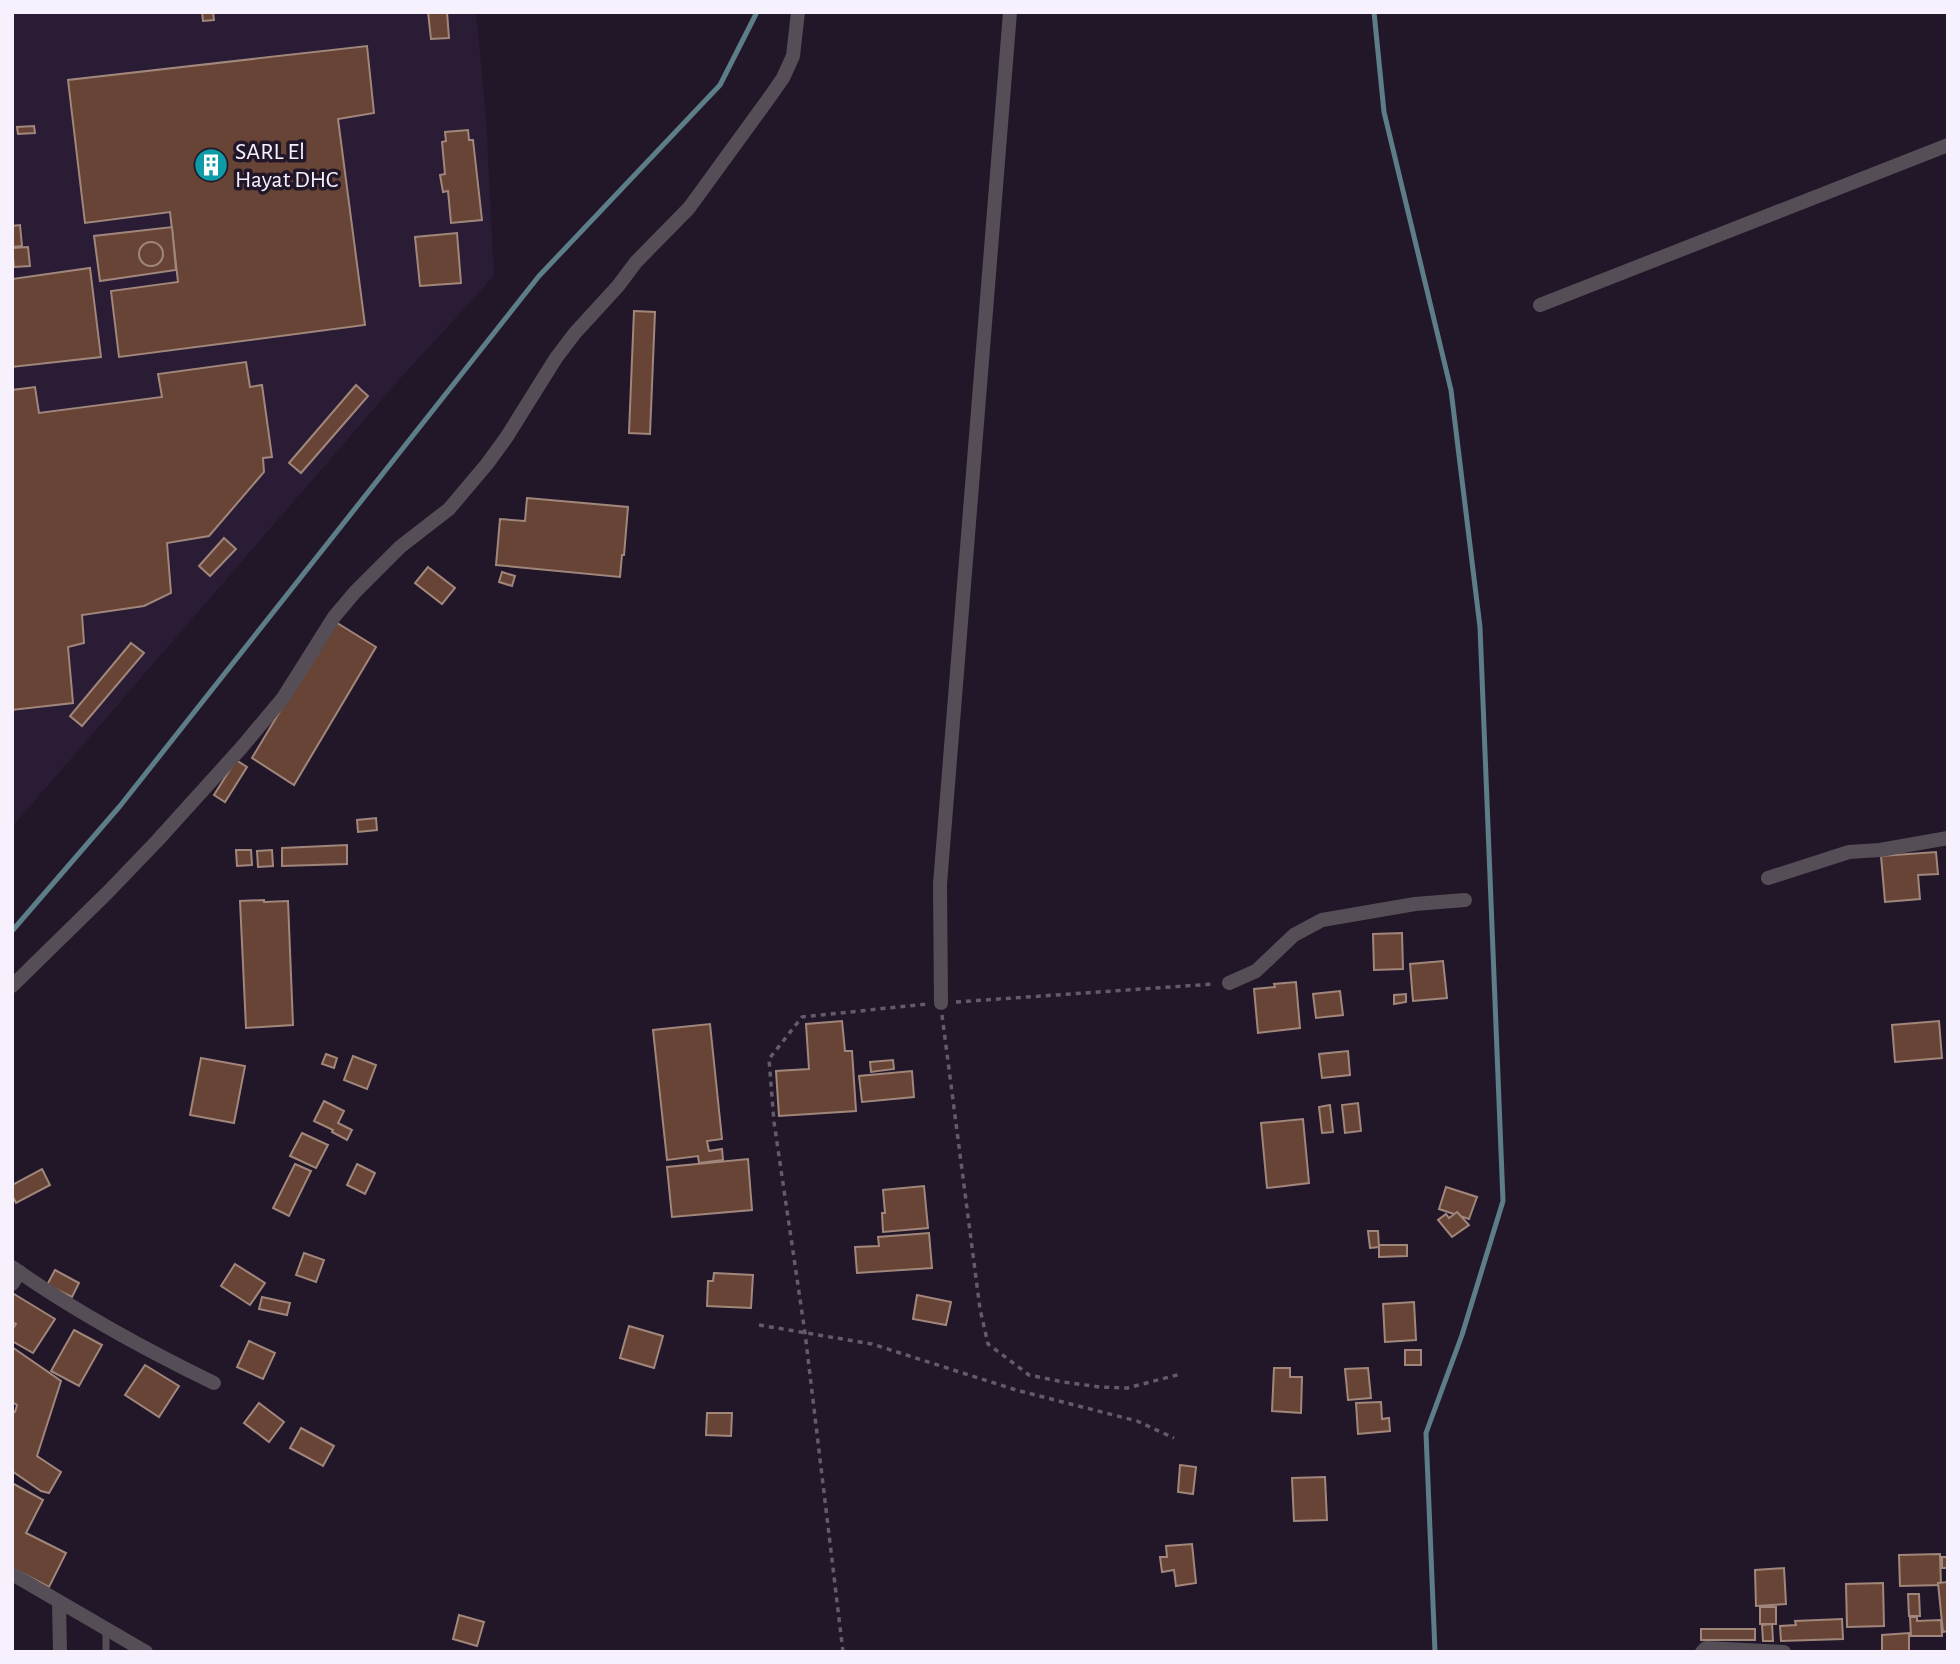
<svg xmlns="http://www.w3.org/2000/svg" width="1960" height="1664" viewBox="0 0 1960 1664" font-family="'Alegreya Sans',sans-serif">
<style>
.built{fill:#291c34}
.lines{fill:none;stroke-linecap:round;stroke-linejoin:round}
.stream{stroke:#5d7d88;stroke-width:5}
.building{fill:#674435;stroke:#a1867b;stroke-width:2}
.path{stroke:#635a6b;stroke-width:3.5;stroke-dasharray:5 5;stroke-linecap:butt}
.lane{stroke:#554e57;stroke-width:7}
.street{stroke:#554e57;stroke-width:14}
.labels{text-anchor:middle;stroke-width:7;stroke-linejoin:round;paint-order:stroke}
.poi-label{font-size:24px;fill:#f7f1fe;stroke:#211729;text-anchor:start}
</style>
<rect width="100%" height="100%" fill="#211729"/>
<polygon class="built" points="12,12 476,12 486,117 494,276 398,381 12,827"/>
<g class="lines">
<g class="stream">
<polyline points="1374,12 1384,112 1451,390 1480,627 1503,1201 1462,1335 1426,1433 1435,1652"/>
<polyline points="12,931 120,806 539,276 720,85 757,12"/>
</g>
</g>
<g class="building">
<polygon points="202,12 213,12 214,20 203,21"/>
<polygon points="428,12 447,12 449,38 431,39"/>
<polygon points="367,46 374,113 338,119 365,325 119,357 111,291 178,282 170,212 85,223 68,80"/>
<polygon points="34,126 35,133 18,134 17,127"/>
<polygon points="468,130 469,140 473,140 482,220 451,223 448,191 443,192 440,175 445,174 442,142 446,141 445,132"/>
<polygon points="20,225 22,246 12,247 12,226"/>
<polygon points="172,227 176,270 100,281 94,236"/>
<polygon points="457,233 461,283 420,286 415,237"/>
<circle cx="151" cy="254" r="12"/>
<polygon points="28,247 30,266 14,267 12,248"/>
<polygon points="90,268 101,357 12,367 12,279"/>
<polygon points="634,311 655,312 650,434 629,433"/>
<polygon points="246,362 250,387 262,385 272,457 263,458 264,472 209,536 167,543 171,593 144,606 82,615 84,643 68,647 73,703 12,710 12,390 35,387 39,413 162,397 158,374"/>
<polygon points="356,385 368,396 301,473 289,463"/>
<polygon points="527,498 628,507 624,555 622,555 620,577 496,565 500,519 525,521"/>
<polygon points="224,538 236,549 210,576 199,566"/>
<polygon points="428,567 455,588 442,604 415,583"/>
<polygon points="502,572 515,576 512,586 499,582"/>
<polygon points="334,621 376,647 294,785 252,758"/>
<polygon points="131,643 144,653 82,726 70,716"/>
<polygon points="236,760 247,767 225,802 214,795"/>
<polygon points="376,818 377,830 358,832 357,820"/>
<polygon points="347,845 347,864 282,866 282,848"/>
<polygon points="236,850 251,850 252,865 237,866"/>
<polygon points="272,850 273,866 258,867 257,851"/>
<polygon points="1936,852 1938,874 1918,875 1920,899 1885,902 1881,856"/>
<polygon points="264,900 264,902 288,901 293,1025 246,1028 240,901"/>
<polygon points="1402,933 1403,969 1374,970 1373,934"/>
<polygon points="1443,961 1447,998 1413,1001 1410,964"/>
<polygon points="1296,982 1300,1028 1258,1033 1254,989 1275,987 1274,984"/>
<polygon points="1340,991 1343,1015 1316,1018 1313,994"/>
<polygon points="1406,994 1406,1002 1394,1004 1394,995"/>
<polygon points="842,1021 845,1051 852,1051 856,1111 779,1116 776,1071 809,1069 806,1024"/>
<polygon points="1939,1021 1942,1058 1895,1062 1892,1025"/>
<polygon points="710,1024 722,1139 707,1141 709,1151 722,1149 723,1160 699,1163 698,1156 667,1160 653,1030"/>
<polygon points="1348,1051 1350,1075 1322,1078 1319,1054"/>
<polygon points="326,1054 337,1058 334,1068 322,1064"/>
<polygon points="353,1056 376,1065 367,1089 344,1080"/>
<polygon points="201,1058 245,1066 234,1123 190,1115"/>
<polygon points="893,1060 894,1069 871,1072 870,1062"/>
<polygon points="912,1071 914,1097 862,1102 859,1076"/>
<polygon points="324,1101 344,1111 338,1123 352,1130 347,1140 332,1132 333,1130 314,1121"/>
<polygon points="1358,1103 1361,1131 1345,1133 1342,1105"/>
<polygon points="1330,1105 1333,1132 1322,1133 1319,1107"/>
<polygon points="1303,1119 1309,1183 1267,1188 1261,1123"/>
<polygon points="302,1133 328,1145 316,1168 290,1156"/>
<polygon points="748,1159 752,1210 672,1217 667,1167"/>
<polygon points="295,1164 311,1171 289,1216 273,1208"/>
<polygon points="357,1164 375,1173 365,1194 347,1185"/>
<polygon points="42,1169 50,1185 16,1203 12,1195 12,1185"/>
<polygon points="924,1186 928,1228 883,1232 882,1213 885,1213 883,1190"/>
<polygon points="1446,1187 1477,1197 1469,1219 1439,1209"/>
<polygon points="1457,1212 1469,1225 1452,1237 1438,1220 1446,1214 1449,1218"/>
<polygon points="1368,1231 1378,1231 1379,1247 1370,1248"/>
<polygon points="929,1233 932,1268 857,1273 855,1247 879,1246 878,1237"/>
<polygon points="1379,1245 1407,1245 1407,1256 1379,1257"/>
<polygon points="304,1253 324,1260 316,1282 296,1275"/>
<polygon points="235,1264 265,1283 250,1305 221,1286"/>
<polygon points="55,1270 79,1283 72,1297 47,1285"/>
<polygon points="714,1273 753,1275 751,1308 707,1306 708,1281 713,1281"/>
<polygon points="14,1294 55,1319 33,1353 12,1341 12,1330 16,1324 12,1322 12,1296"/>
<polygon points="917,1295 951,1302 946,1325 913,1319"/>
<polygon points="262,1297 290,1303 287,1315 259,1309"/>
<polygon points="1414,1302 1416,1340 1385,1342 1383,1304"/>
<polygon points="629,1326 663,1336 654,1368 620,1358"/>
<polygon points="74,1330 102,1345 79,1386 51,1371"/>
<polygon points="249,1341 275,1353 263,1379 237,1367"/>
<polygon points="12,1347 61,1381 37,1456 61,1472 49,1493 41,1491 12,1471 12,1411 15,1412 17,1405 12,1402"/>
<rect x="1405" y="1350" width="16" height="15"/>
<polygon points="145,1365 179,1386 159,1417 125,1395"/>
<polygon points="1274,1368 1290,1368 1290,1377 1302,1377 1301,1413 1272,1411"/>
<polygon points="1368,1368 1371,1398 1348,1400 1345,1369"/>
<polygon points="1381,1402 1382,1419 1389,1418 1390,1431 1358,1434 1356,1403"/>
<polygon points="259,1403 284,1422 269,1442 244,1423"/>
<polygon points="707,1413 732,1413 731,1436 706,1435"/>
<polygon points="301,1428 334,1446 323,1466 290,1448"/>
<polygon points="1180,1465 1196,1467 1193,1494 1178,1492"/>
<polygon points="1325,1477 1327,1520 1294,1521 1292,1478"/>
<polygon points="12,1483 43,1500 26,1533 66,1553 49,1587 12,1568"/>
<polygon points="1192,1544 1196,1583 1176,1586 1174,1570 1162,1572 1160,1557 1167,1557 1166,1546"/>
<polygon points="1940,1554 1941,1585 1900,1586 1899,1555"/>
<rect x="1942" y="1557" width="6" height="11"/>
<polygon points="1784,1568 1786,1604 1756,1606 1755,1570"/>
<polygon points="1948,1582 1948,1631 1943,1632 1938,1583"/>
<polygon points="1883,1583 1884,1626 1847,1627 1846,1584"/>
<polygon points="1908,1594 1919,1594 1920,1616 1909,1616"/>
<rect x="1760" y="1607" width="16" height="17"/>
<polygon points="459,1615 484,1622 477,1646 453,1639"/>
<polygon points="1910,1617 1917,1617 1917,1621 1941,1620 1942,1636 1911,1636"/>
<polygon points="1842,1619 1843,1639 1781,1641 1780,1626 1796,1625 1795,1621"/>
<polygon points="1772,1624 1773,1641 1763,1641 1762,1625"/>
<rect x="1701" y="1629" width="54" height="11"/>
<polygon points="1909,1633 1909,1652 1882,1652 1882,1635"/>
</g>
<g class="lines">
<g class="path">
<polyline points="956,1002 1213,984"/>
<polyline points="942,1015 980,1309 988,1344 1029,1375 1063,1382 1100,1387 1127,1388 1181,1374"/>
<polyline points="759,1325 872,1344 1016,1390 1137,1421 1174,1438"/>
<polyline points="843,1652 805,1333 774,1122 769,1059 802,1017 927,1004"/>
</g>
<polyline class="lane" points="106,1629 106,1652"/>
<g class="street">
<polyline points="1540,305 1948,145"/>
<polyline points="1768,878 1849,852 1880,850 1948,838"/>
<polyline points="1229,983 1256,971 1294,935 1322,920 1415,904 1465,900"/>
<polyline points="12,986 108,892 157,841 242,747 283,698 334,617 355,592 400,547 449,509 487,464 506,438 556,358 575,333 618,286 636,262 689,208 769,98 783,78 793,56 798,12"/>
<polyline points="941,1003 940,884 1010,12"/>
<path d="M12,1267C76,1312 144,1349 214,1383"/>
<polyline points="12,1284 20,1272"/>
<polyline points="12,1574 146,1652"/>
<polyline points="59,1602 60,1652"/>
<polyline points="1702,1652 1706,1648 1784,1652"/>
</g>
</g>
<defs>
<g id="building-disc" transform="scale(1.75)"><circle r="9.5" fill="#0f9aa8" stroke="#211729"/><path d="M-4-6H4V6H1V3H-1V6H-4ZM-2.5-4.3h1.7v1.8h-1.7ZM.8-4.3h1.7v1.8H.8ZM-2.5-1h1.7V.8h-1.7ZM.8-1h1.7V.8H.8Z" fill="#fff"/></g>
</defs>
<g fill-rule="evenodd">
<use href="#building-disc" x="211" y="165"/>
</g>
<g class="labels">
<g class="poi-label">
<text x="235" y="159">SARL El<tspan x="235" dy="28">Hayat DHC</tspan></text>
</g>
</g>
<rect width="1960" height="1664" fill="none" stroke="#f7f1fe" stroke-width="28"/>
</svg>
